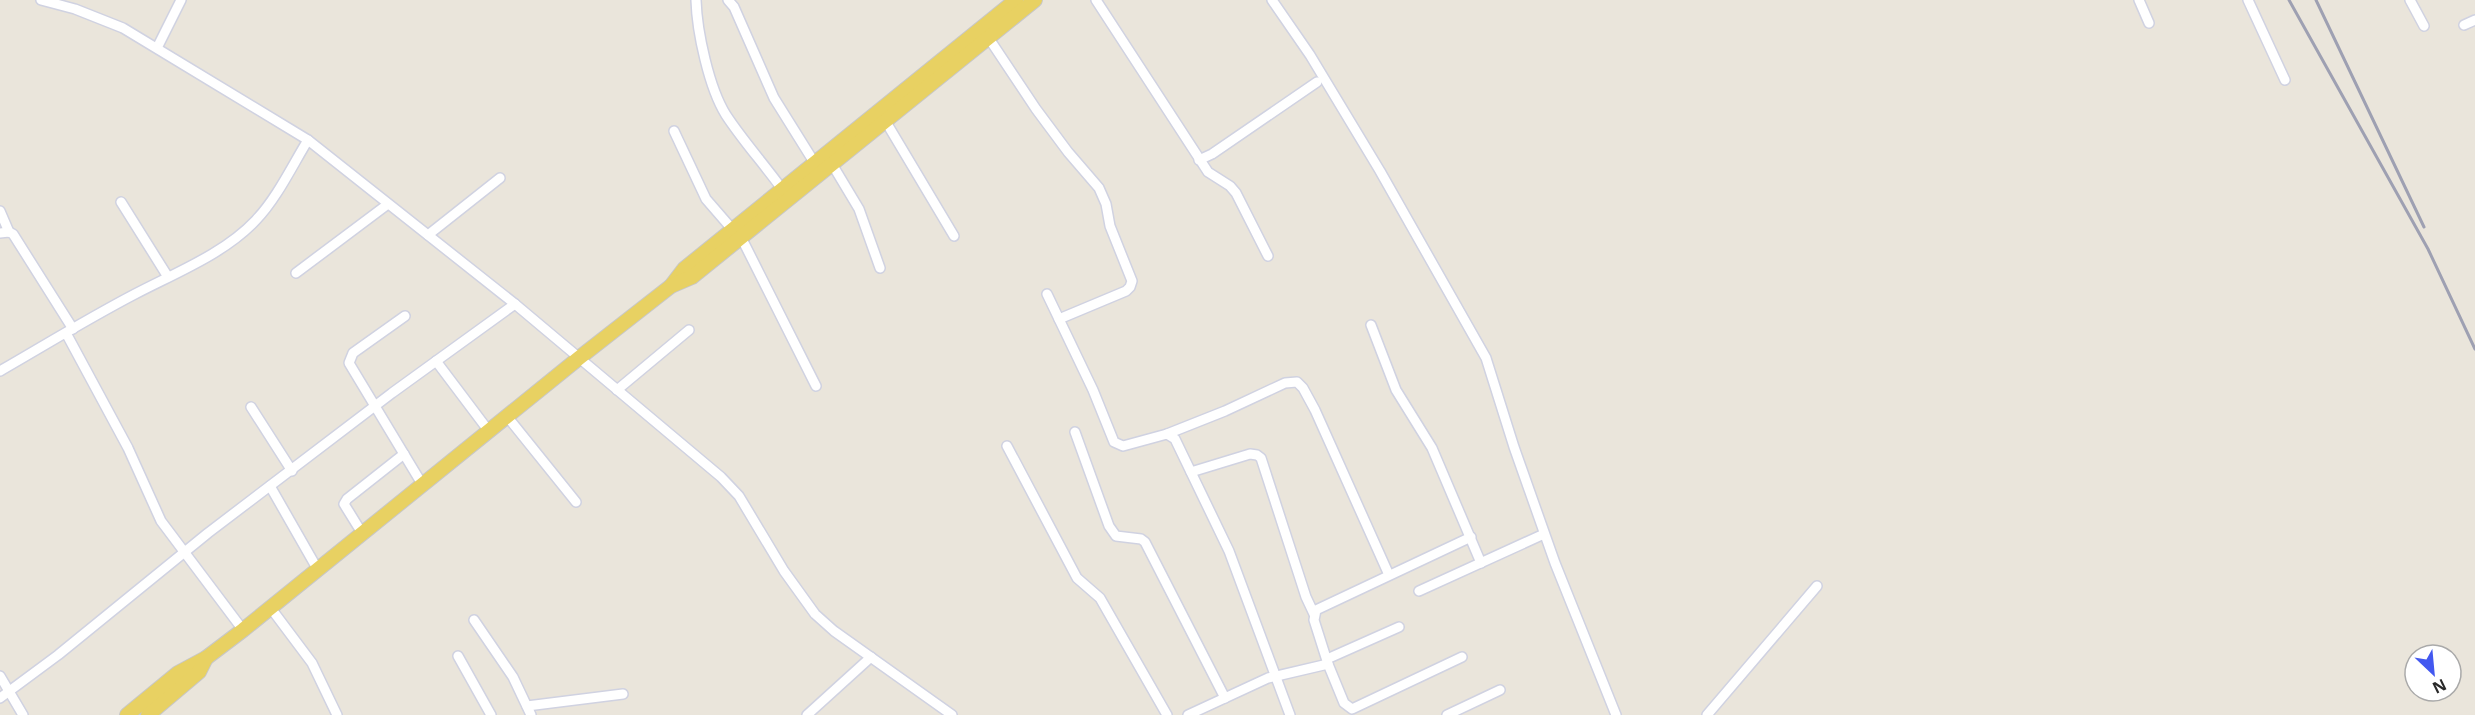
<svg xmlns="http://www.w3.org/2000/svg" width="2475" height="715" viewBox="0 0 2475 715" font-family="'Noto Sans',sans-serif">
<style>
.lines{fill:none;stroke-linecap:round;stroke-linejoin:round}
.minor-casing{stroke:#d0d2e1;stroke-width:12}
.primary-casing{stroke:#c7c7c7;stroke-width:16}
.minor{stroke:#fff;stroke-width:9}
.primary{stroke:#e8d162;stroke-width:14}
.rail{stroke:#9ea0b2;stroke-width:3}
</style>
<rect width="100%" height="100%" fill="#eae5db"/>
<g class="lines">
<g class="minor-casing">
<g id="minor">
<polyline points="41,0 75,9 123,28 308,140 515,304 721,477 739,496 784,571 815,614 834,631 952,715"/>
<path d="M696,0C697,32 709,88 726,115C743,141 764,164 782,189"/>
<polyline points="728,0 734,7 774,98 814,162"/>
<polyline points="1096,0 1208,172 1230,186 1236,193 1268,256"/>
<polyline points="1272,0 1310,55 1380,171 1486,358 1514,447 1555,563 1616,715"/>
<polyline points="2139,0 2149,23"/>
<polyline points="2248,0 2285,80"/>
<polyline points="2410,0 2424,26"/>
<polyline points="2464,25 2475,20"/>
<polyline points="988,37 1036,109 1068,152 1099,188 1106,204 1110,226 1132,281 1130,287 1126,291 1059,319"/>
<polyline points="157,48 181,0"/>
<polyline points="883,117 954,236"/>
<polyline points="674,131 706,199 732,229"/>
<polyline points="1199,160 1212,154 1317,82"/>
<polyline points="832,164 859,209 880,268"/>
<polyline points="121,202 168,277"/>
<polyline points="0,211 9,232"/>
<polyline points="0,233 9,232 13,234 73,329"/>
<polyline points="428,235 500,178"/>
<polyline points="741,237 816,386"/>
<polyline points="296,273 388,204"/>
<polyline points="1047,294 1093,390 1114,442 1123,446 1167,434 1175,439 1229,551 1290,715"/>
<polyline points="405,316 353,353 349,363 422,484"/>
<polyline points="1371,325 1396,390 1432,448 1481,563"/>
<polyline points="66,333 128,448 161,521 243,630"/>
<polyline points="436,361 488,430"/>
<path d="M0,371C45,345 89,318 135,294C175,273 224,254 256,220C277,198 292,166 308,140"/>
<polyline points="617,390 689,330"/>
<polyline points="251,407 292,471"/>
<polyline points="506,415 576,502"/>
<polyline points="1075,432 1109,526 1116,536 1141,539 1145,542 1225,698"/>
<polyline points="1167,434 1225,411 1285,383 1297,382 1303,388 1315,410 1389,575"/>
<polyline points="1007,446 1077,578 1100,598 1167,715"/>
<polyline points="1191,472 1250,454 1257,455 1261,458 1306,597 1314,614"/>
<polyline points="270,486 318,570"/>
<polyline points="362,533 344,504 347,499 404,454"/>
<polyline points="1419,591 1544,534"/>
<polyline points="270,607 312,663 337,715"/>
<polyline points="474,620 513,677 531,715"/>
<polyline points="458,656 491,715"/>
<polyline points="1327,659 1399,627"/>
<polyline points="1328,664 1344,703 1352,709 1462,657"/>
<polyline points="0,676 23,715"/>
<polyline points="0,698 58,655 208,533 392,393 515,304"/>
<polyline points="527,706 623,694"/>
<polyline points="807,715 871,657"/>
<polyline points="1188,715 1268,678 1328,664 1314,620 1316,610 1471,537"/>
<polyline points="1447,715 1500,690"/>
<polyline points="1707,715 1817,586"/>
</g>
</g>
<g class="primary-casing">
<g id="primary">
<polyline points="671,286 684,269 1016,0"/>
<polyline points="127,715 178,673 206,658 243,630 579,358 671,286 692,277 1035,0"/>
<polyline points="148,715 199,672 206,658"/>
</g>
</g>
<use href="#minor" class="minor"/>
<use href="#primary" class="primary"/>
<g class="rail">
<polyline points="2289,0 2428,249 2475,349"/>
<polyline points="2316,0 2424,227"/>
</g>
</g>
<g transform="translate(2433 673) rotate(154)"><circle r="28" fill="#ffffff" stroke="#a9a9a9" stroke-width="1.5"/>
<path d="M0-4.5L10 22L0 15L-10 22Z" fill="#4358f0"/>
<text y="-9" font-size="16" font-weight="bold" text-anchor="middle" fill="#292929">N</text>
</g>
</svg>
